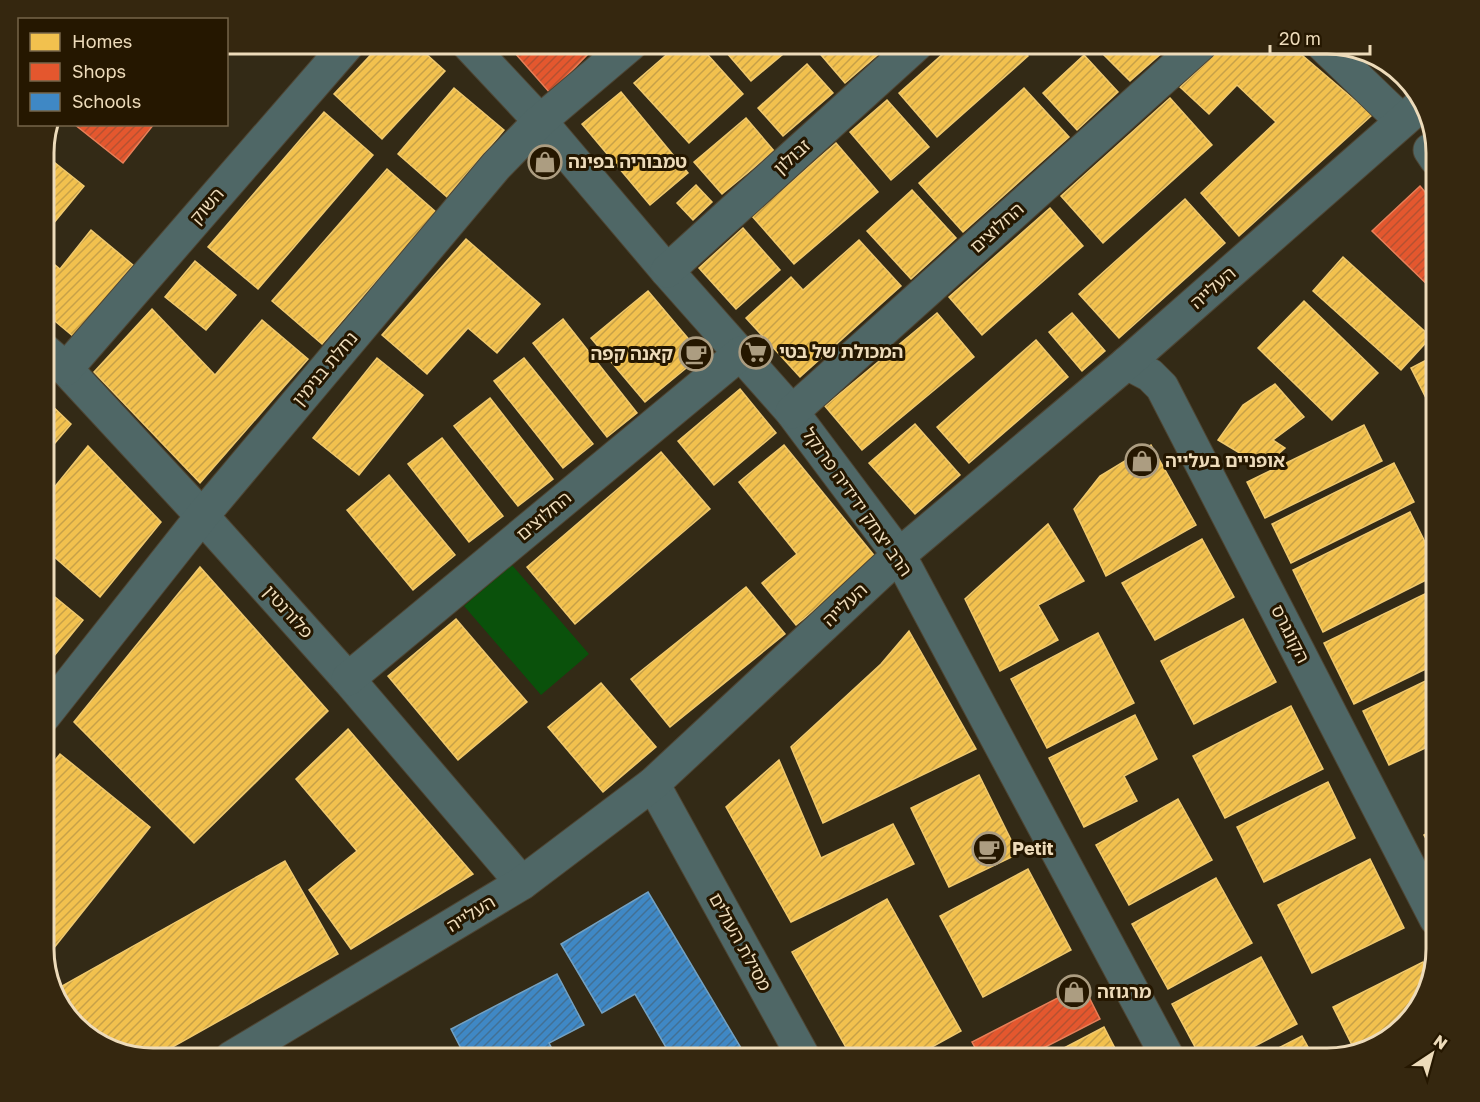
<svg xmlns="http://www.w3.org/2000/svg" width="1480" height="1102" viewBox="0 0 1480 1102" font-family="'Golos Text','Noto Sans Hebrew',sans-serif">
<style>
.green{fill:#0a510b}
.homes{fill:url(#homes-hatch);stroke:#f0c96e;stroke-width:1.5}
.shops{fill:url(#shops-hatch);stroke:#e77f58;stroke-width:1.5}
.schools{fill:url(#schools-hatch);stroke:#73a1c2;stroke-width:1.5}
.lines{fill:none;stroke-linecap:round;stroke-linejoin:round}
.minor-casing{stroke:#4e4533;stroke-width:35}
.minor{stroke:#4f6766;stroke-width:33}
.labels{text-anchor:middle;stroke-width:6;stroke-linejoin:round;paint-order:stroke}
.street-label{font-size:18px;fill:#eddbba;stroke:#251700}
.poi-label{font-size:18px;font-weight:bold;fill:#eddbba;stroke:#251700;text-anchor:start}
.rim{fill:none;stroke:#eddbba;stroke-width:3}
</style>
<defs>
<pattern id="homes-hatch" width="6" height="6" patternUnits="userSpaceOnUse" patternTransform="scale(1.5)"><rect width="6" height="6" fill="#f2c14e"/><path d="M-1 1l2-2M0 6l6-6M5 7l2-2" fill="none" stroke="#c7a148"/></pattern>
<pattern id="shops-hatch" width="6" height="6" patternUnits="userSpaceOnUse" patternTransform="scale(1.5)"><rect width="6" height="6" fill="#e4572e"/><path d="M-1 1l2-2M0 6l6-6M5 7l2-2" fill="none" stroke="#b55131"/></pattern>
<pattern id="schools-hatch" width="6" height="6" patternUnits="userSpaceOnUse" patternTransform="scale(1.5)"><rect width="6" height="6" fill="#3f88c5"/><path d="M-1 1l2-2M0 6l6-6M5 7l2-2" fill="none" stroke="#427094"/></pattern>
</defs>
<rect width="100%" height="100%" fill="#332a16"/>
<polygon class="green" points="512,565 589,654 541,695 464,606"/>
<g class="homes">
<polygon points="381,44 415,44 445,71 382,139 334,94"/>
<polygon points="679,44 698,44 743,94 689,143 634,83"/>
<polygon points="719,44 795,44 751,81"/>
<polygon points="822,44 890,44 845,83 816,49"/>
<polygon points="954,44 1017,44 1028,56 937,137 899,93"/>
<polygon points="1104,44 1172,44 1130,81 1098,49"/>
<polygon points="1226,44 1289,44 1372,115 1239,236 1201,193 1276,122 1237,85 1209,114 1180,87"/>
<polygon points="1084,55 1118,92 1077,130 1043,93"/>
<polygon points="807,64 833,93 783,136 758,108"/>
<polygon points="454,88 504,130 447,197 398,154"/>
<polygon points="1024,88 1069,137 963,232 919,183"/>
<polygon points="621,92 688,173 650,205 582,124"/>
<polygon points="1170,98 1212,145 1103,243 1061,196"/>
<polygon points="887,100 929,147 891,180 850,132"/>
<polygon points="324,112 373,155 258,289 208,247"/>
<polygon points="746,118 774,151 722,194 694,162"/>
<polygon points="836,143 878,192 794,264 752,216"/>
<polygon points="44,154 84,186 44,235"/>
<polygon points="387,169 436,212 322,344 272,301"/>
<polygon points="696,185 712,202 693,220 677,203"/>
<polygon points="912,190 956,238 911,279 867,231"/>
<polygon points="1185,199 1225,243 1119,338 1079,294"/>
<polygon points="1050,208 1083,246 982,335 949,297"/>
<polygon points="743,228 780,270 736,309 699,268"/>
<polygon points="91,230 133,265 74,337 44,312 44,256 60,269"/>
<polygon points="466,239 540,304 497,353 468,328 427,374 382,335"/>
<polygon points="859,240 901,286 800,377 746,318 791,277 803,290"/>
<polygon points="1343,257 1431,337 1401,370 1313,291"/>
<polygon points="195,261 236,295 206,330 165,297"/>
<polygon points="648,291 702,355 645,402 591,338"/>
<polygon points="1304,301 1378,373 1332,420 1258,348"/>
<polygon points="152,309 215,375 262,320 308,359 200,483 94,372"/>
<polygon points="937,313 974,357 862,450 825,406"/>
<polygon points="1072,313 1105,351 1082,371 1049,332"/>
<polygon points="563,319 637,413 607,437 533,343"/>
<polygon points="1036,340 1068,377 969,463 937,427"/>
<polygon points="1436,355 1436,418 1411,368"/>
<polygon points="377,358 423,395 359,475 313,438"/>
<polygon points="524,358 593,444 563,468 494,381"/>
<polygon points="1275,384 1304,417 1273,440 1285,448 1263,467 1218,440 1243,405"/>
<polygon points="740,389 776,433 714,485 678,441"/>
<polygon points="44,398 71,424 44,456"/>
<polygon points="490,398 553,479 518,506 454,426"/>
<polygon points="915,424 960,475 915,514 869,463"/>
<polygon points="1364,425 1382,461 1265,518 1247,482"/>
<polygon points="1436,429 1436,486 1426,491 1426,435"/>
<polygon points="442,438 503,516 469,542 408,464"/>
<polygon points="784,445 877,559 796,625 762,583 797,554 739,482"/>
<polygon points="1151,445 1196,525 1106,576 1074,509 1100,476"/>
<polygon points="88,446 161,522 100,597 44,548 44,500"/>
<polygon points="661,452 710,509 575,624 527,567"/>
<polygon points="1394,463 1414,502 1291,563 1272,524"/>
<polygon points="389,475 455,555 413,590 347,510"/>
<polygon points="1410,512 1436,564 1436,575 1323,632 1293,570"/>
<polygon points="1048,524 1084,581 1038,605 1058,640 1000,671 965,599"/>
<polygon points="1202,539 1234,597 1155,640 1122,583"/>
<polygon points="200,567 328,711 194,843 74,722"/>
<polygon points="746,587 785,634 670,727 631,679"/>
<polygon points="44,588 83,620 54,656 44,648"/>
<polygon points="1433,590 1436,597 1436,664 1354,704 1324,643"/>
<polygon points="456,619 527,702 458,760 388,676"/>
<polygon points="1243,619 1276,682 1194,724 1161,661"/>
<polygon points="909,631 976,749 823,823 791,747 881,664"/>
<polygon points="1098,633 1134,703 1047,748 1011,679"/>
<polygon points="1436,676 1436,743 1389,765 1363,711"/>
<polygon points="601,683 656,747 603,792 548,727"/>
<polygon points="1291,706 1323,769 1225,818 1193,756"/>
<polygon points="1135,715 1157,759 1124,776 1137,801 1084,827 1049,758"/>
<polygon points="348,729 473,874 351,949 309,890 357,851 296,779"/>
<polygon points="60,754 150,827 45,959 44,774"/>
<polygon points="779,760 821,858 893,824 914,864 791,922 726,807"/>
<polygon points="979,775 1018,854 949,887 911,808"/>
<polygon points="1328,782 1355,838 1264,882 1237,827"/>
<polygon points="1178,799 1212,860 1129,905 1096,845"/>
<polygon points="1436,828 1436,857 1424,835"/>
<polygon points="1370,859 1404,928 1312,973 1278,905"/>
<polygon points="285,861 338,954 153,1058 86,1036 55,998 53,991"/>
<polygon points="1028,869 1071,950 983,997 940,916"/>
<polygon points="1216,878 1252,943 1168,989 1132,924"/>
<polygon points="887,899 961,1031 912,1058 852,1058 792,952"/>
<polygon points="1261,957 1297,1024 1232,1058 1201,1058 1172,1004"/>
<polygon points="1423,962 1428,972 1414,1016 1353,1047 1333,1007"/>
<polygon points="1104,1027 1120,1058 1045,1058"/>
<polygon points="1302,1036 1314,1058 1259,1058"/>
</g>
<g class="shops">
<polygon points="507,44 587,44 592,50 550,93"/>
<polygon points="74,124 154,124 123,163"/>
<polygon points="1420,186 1436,205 1436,293 1372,231"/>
<polygon points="1083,985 1100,1019 1024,1058 981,1058 972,1042"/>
</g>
<g class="schools">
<polygon points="648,892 747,1058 652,1058 667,1049 635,994 602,1013 561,944"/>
<polygon points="557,974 584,1025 549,1043 557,1058 466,1058 451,1029"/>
</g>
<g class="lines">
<g class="minor-casing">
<g id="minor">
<polyline points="468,44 540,121 667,271 792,412 899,555 1168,1058"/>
<polyline points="1322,44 1402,121"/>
<polyline points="1430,150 1436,159"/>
<polyline points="667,271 917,44"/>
<polyline points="44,350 66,369 202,516 348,679 522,883"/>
<polyline points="1127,363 1150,375 1162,387 1436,919"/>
<polyline points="66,369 348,44"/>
<polyline points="792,412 1201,44"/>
<polyline points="348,679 741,353"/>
<polyline points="44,716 202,516 496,166 540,121 631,44"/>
<polyline points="653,784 804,1058"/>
<polyline points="231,1058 522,883 653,784 899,555 1127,363 1423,103"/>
</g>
</g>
<use href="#minor" class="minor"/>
</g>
<defs>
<g id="shop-ring" transform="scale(1.725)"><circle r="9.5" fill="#251700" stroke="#ac9d81" stroke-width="1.5"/><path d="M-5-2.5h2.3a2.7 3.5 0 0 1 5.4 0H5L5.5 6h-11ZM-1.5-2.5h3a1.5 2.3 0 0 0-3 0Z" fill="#ac9d81"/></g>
<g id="supermarket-ring" transform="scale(1.725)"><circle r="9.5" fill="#251700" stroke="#ac9d81" stroke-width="1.5"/><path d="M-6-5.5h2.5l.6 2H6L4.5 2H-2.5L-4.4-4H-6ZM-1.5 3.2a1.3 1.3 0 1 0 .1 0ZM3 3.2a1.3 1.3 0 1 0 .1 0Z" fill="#ac9d81"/></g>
<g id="cafe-ring" transform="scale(1.725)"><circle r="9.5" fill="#251700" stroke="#ac9d81" stroke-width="1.5"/><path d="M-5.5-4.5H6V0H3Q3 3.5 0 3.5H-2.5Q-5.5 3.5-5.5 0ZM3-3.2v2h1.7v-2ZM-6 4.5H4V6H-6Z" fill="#ac9d81"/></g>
</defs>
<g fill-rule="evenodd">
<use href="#shop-ring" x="545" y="162"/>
<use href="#supermarket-ring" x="756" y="352"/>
<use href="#cafe-ring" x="696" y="354"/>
<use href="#shop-ring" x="1142" y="461"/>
<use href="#cafe-ring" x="989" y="849"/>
<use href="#shop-ring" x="1074" y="992"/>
</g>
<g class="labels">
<g class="street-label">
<text transform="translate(792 157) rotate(-42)" y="6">זבולון</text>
<text transform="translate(207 206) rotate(-49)" y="6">השוק</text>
<text transform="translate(997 228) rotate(-42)" y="6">החלוצים</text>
<text transform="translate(1213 288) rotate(-41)" y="6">העלייה</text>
<text transform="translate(325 369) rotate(-50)" y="6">נחלת בנימין</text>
<text transform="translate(857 502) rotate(55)" y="6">הרב יצחק ידידיה פרנקל</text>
<text transform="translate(544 516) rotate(-40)" y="6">החלוצים</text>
<text transform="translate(845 605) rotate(-43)" y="6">העלייה</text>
<text transform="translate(288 612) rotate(48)" y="6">פלורנטין</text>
<text transform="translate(1290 634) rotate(63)" y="6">הקונגרס</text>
<text transform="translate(471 914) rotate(-31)" y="6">העלייה</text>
<text transform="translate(740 942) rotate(61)" y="6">מסילת העולים</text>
</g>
<g class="poi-label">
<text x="568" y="168">טמבוריה בפינה</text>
<text x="779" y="358">המכולת של בטי</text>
<text x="673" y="360" text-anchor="end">קאנה קפה</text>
<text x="1165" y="467">אופניים בעלייה</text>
<text x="1012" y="855">Petit</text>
<text x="1097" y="998">מרגוזה</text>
</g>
</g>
<path d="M0 0H1480V1102H0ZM153 54H1327A99 99 0 0 1 1426 153V949A99 99 0 0 1 1327 1048H153A99 99 0 0 1 54 949V153A99 99 0 0 1 153 54Z" fill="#35270f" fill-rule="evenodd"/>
<path class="rim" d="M153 54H1327A99 99 0 0 1 1426 153V949A99 99 0 0 1 1327 1048H153A99 99 0 0 1 54 949V153A99 99 0 0 1 153 54Z"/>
<rect x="18" y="18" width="210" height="108" fill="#251700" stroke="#75654a" stroke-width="1.5"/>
<rect x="30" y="33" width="30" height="18" fill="#f2c14e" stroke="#75654a" stroke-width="1.5"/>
<text x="72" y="48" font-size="18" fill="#eddbba">Homes</text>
<rect x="30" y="63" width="30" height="18" fill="#e4572e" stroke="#75654a" stroke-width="1.5"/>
<text x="72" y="78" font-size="18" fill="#eddbba">Shops</text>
<rect x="30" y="93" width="30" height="18" fill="#3f88c5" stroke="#75654a" stroke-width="1.5"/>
<text x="72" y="108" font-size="18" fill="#eddbba">Schools</text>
<g transform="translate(1432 1054) rotate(36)" stroke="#251700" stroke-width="4.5" paint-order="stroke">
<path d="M0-4.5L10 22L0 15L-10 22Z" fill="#eddbba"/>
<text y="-9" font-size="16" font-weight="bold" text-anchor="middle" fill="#eddbba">N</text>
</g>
<path d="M1270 45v9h100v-9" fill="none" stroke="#eddbba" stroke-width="3"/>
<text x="1279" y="45" font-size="18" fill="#eddbba" stroke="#251700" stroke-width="4.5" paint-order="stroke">20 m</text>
</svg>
